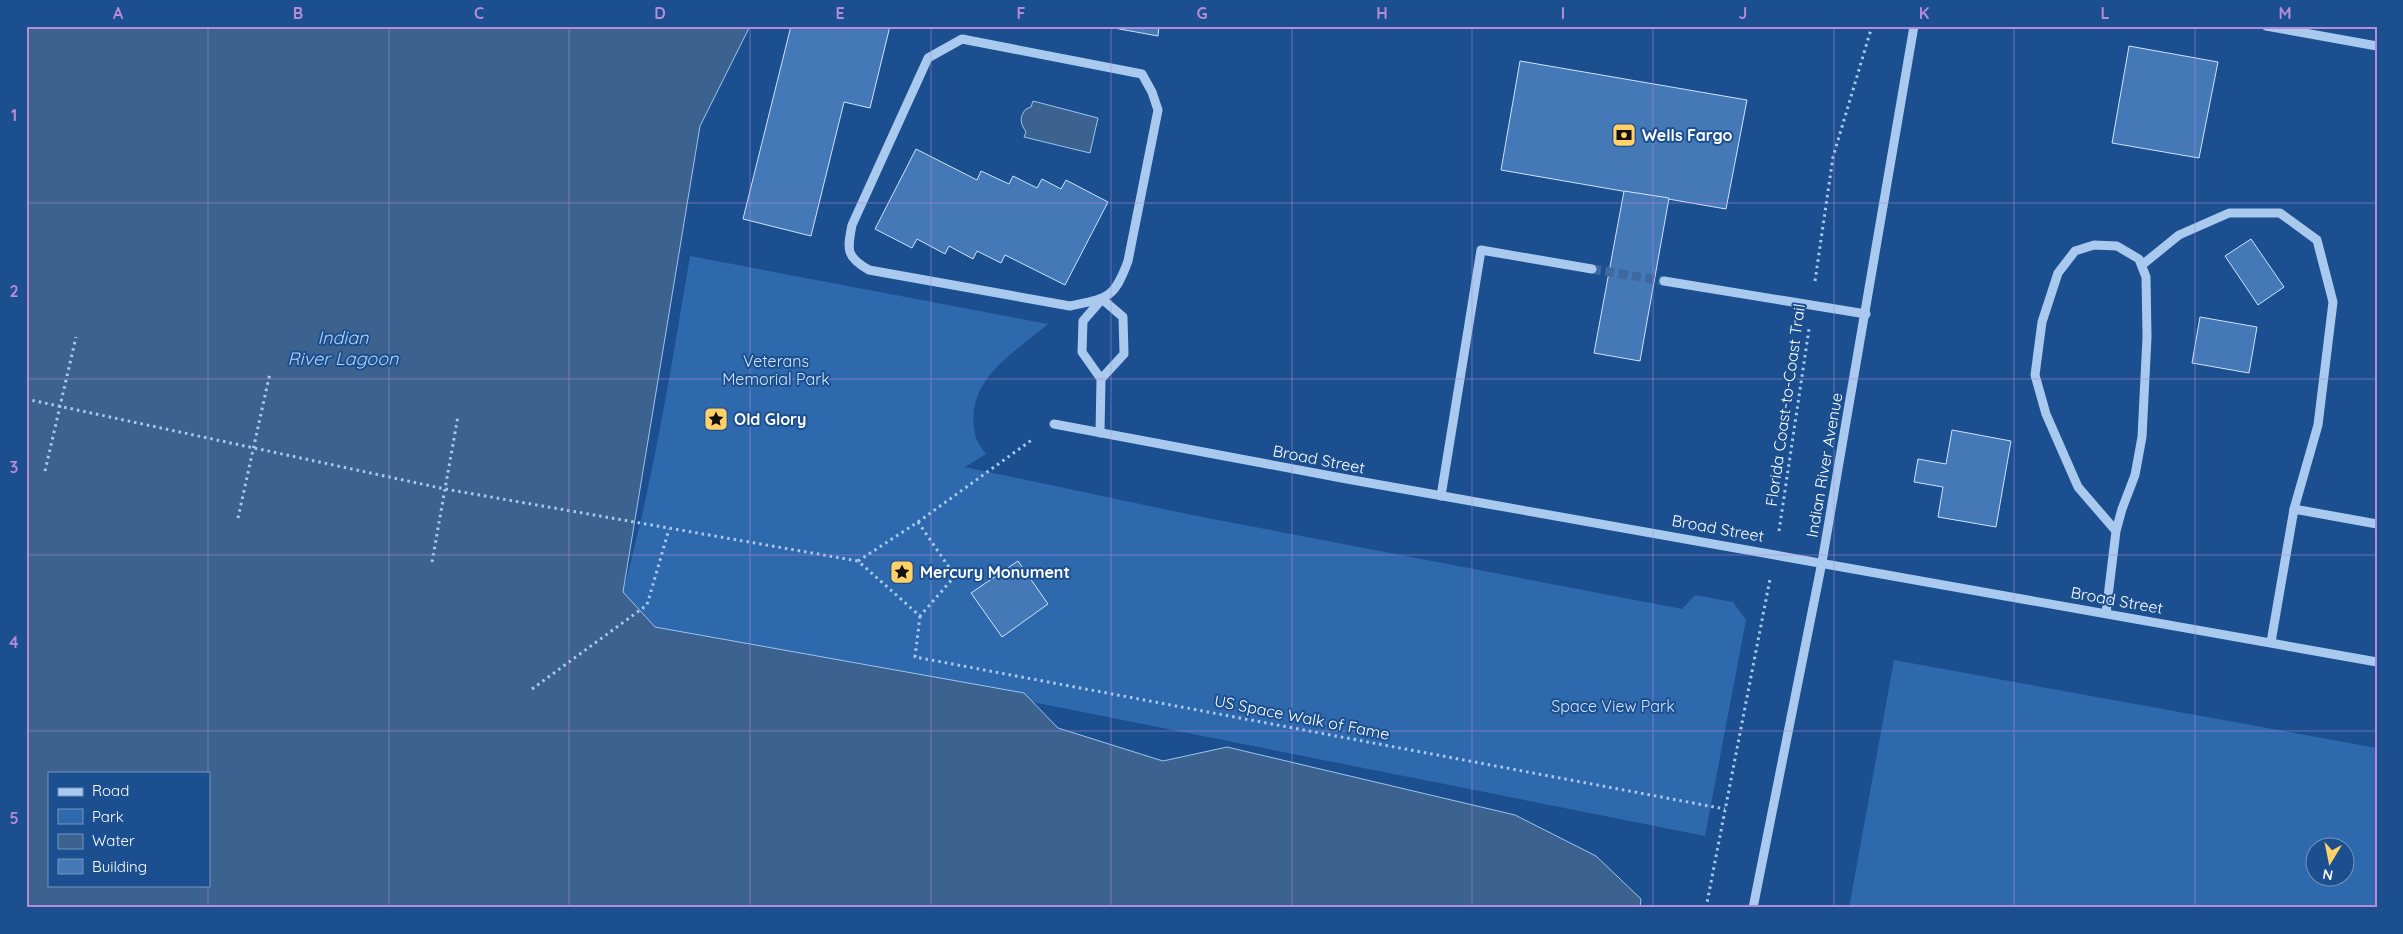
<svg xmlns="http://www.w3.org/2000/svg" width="2403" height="934" viewBox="0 0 2403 934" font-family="Quicksand,sans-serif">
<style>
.green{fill:#2e69ad;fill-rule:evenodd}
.water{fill:#3c6290;stroke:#9cc4f0;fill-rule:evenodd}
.building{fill:#4478b7;stroke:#cfe3fa}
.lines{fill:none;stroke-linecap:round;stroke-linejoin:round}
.minor-tunnel{stroke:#3d69a0;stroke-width:9;stroke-dasharray:9 4.5;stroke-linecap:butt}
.path{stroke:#a9c9ee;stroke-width:3;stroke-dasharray:2.5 4;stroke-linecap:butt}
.minor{stroke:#a9c9ee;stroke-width:9}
.grid{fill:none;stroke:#b68bdc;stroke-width:1;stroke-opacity:0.55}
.labels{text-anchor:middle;stroke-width:4;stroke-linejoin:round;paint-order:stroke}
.poi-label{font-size:16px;font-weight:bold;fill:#fff;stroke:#1b4f8f;text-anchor:start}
.park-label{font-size:16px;fill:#cfe3fa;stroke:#1b4f8f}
.street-label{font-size:16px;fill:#fff;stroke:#1b4f8f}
.water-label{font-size:18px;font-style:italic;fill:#b5d3f5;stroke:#1b4f8f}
.neatline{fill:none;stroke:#b68bdc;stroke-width:2}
.grid-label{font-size:16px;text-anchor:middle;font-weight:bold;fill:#b68bdc}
</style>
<rect width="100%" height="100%" fill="#1b4f8f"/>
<g class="green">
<path d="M690,256L1048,324C1013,354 964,380 975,434C976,441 982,448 986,454L965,467L1192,515L1682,609L1695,595L1733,602L1746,620L1705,836L655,627L623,592C653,481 671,369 690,256Z"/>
<path d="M1894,660L2377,748V908H1849ZM2316,846H2346V876H2316Z"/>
</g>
<g class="water">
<path d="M26,26H750L700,126L623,592L655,627L1024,693L1058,728L1163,761L1227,747L1515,815L1596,856L1641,899L1640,908H26ZM49,773H209V885H49Z"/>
<path d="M1033,101L1098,118L1090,153L1024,137L1026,132C1020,123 1019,117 1026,109L1031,107Z"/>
</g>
<g class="building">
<polygon points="791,26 890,26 870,108 844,102 811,236 743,219"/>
<polygon points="1103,26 1159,26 1158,36"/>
<polygon points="2129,46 2218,62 2199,158 2112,143"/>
<polygon points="1520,61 1747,100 1726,209 1501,170"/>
<polygon points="916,149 977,180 981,171 1009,184 1013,176 1037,188 1042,179 1061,189 1066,180 1108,202 1065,285 1005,255 1001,263 977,251 973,259 949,246 945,254 917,239 912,248 875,229"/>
<polygon points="1624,191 1669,198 1640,361 1594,353"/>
<polygon points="2251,239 2284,287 2258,305 2225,256"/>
<polygon points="2200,317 2257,327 2249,373 2192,363"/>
<polygon points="1952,430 2011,441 1996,527 1938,517 1943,487 1914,482 1918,459 1946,464"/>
<polygon points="1018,561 1048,604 1002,637 971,593"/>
</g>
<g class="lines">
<polyline class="minor-tunnel" points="1592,269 1664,281"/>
<g class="path">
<polyline points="1815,281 1833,157 1872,26"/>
<polyline points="26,399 445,489 858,561"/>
<polyline points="45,471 76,337"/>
<polyline points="238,518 270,373"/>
<polygon points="918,522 955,576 920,616 858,561"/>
<polyline points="918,522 1033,439"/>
<polyline points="1779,531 1809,329"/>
<polyline points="432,562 458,416"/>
<polyline points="920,616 915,657 1725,809"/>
<polyline points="532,689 647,605 669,529"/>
<polyline points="1706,908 1770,579"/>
</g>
<g class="minor">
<polyline points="2266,26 2377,46"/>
<path d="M962,39L1142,74L1152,92L1158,110L1128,261C1114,299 1108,298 1070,306L869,270C846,257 847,250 852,225L928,58Z"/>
<polyline points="2142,265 2179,235 2229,213 2280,213 2317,240 2333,302 2318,425 2294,509"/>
<polyline points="1664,281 1866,314"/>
<polyline points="1054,424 1347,479 2377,662"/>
<polyline points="1100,433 1101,379 1082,352 1083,321 1102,299 1123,317 1124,354 1101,379"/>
<polyline points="1441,496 1481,250 1592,269"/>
<polyline points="2106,613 2116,531 2122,509 2135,475 2142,437 2147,337 2146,277 2139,259 2117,246 2094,245 2075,251 2058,273 2042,322 2035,375 2046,414 2078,487 2116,531"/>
<polyline points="2271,642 2294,509 2377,524"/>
<polyline points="1753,908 1822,562 1914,26"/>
</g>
</g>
<path class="grid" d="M208,26V773M389,26V908M569,26V908M750,26V908M931,26V908M1111,26V908M1292,26V908M1472,26V908M1653,26V908M1834,26V908M2014,26V908M2195,26V908M26,203H2377M26,379H2377M26,555H2377M26,731H2377M208,885V908"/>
<defs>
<g id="bank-square" transform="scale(1.25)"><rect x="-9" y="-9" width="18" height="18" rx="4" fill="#ffd166" stroke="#1b4f8f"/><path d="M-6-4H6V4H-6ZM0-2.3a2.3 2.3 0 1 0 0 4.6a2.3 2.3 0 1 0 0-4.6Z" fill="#111"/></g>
<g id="sight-square" transform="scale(1.25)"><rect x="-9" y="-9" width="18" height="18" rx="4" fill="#ffd166" stroke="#1b4f8f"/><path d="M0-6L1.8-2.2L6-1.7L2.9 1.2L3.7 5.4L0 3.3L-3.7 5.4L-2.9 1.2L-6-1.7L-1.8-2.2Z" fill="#111"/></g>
</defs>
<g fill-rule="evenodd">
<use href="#bank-square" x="1624" y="135"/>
<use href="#sight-square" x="716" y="419"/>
<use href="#sight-square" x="902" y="572"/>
</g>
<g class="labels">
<g class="poi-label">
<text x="1642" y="141">Wells Fargo</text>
<text x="734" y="425">Old Glory</text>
<text x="920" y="578">Mercury Monument</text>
</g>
<g class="park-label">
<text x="776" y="367">Veterans<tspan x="776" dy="18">Memorial Park</tspan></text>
<text x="1613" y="712">Space View Park</text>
</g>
<g class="street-label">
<text transform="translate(1785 405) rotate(-82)" y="6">Florida Coast-to-Coast Trail</text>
<text transform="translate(1319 459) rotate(11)" y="6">Broad Street</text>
<text transform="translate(1824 465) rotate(-80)" y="6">Indian River Avenue</text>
<text transform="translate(1718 528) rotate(10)" y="6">Broad Street</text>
<text transform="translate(2117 600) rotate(10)" y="6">Broad Street</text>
<text transform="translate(1302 717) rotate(11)" y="6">US Space Walk of Fame</text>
</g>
<g class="water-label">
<text x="343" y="344">Indian<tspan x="343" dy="21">River Lagoon</tspan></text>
</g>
</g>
<rect width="2403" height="934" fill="none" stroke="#1b4f8f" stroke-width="55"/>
<rect x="48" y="772" width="162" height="115" fill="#1b4f8f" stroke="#7695bc"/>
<rect x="58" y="788" width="25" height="8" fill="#a9c9ee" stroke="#7695bc"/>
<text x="92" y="796" font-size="15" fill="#ffffff">Road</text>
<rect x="58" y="809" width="25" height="15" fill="#2e69ad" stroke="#7695bc"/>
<text x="92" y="822" font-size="15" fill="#ffffff">Park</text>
<rect x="58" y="834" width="25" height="15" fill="#3c6290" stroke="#7695bc"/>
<text x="92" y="846" font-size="15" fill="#ffffff">Water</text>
<rect x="58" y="859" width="25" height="15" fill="#4478b7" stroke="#7695bc"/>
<text x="92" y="872" font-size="15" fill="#ffffff">Building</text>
<g transform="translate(2330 862) rotate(190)"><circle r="24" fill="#1b4f8f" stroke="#7695bc"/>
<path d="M0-4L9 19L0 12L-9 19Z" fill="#ffd166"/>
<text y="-8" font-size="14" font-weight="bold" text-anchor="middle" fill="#ffffff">N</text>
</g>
<rect x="28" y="28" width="2348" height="878" class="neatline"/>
<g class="grid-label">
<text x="118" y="19">A</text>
<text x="298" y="19">B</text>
<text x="479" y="19">C</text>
<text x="660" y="19">D</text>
<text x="840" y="19">E</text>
<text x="1021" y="19">F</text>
<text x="1202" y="19">G</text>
<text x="1382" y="19">H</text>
<text x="1563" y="19">I</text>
<text x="1743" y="19">J</text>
<text x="1924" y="19">K</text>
<text x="2105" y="19">L</text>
<text x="2285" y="19">M</text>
<text x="14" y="121">1</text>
<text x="14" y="297">2</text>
<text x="14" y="473">3</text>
<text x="14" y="648">4</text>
<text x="14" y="824">5</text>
</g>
</svg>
